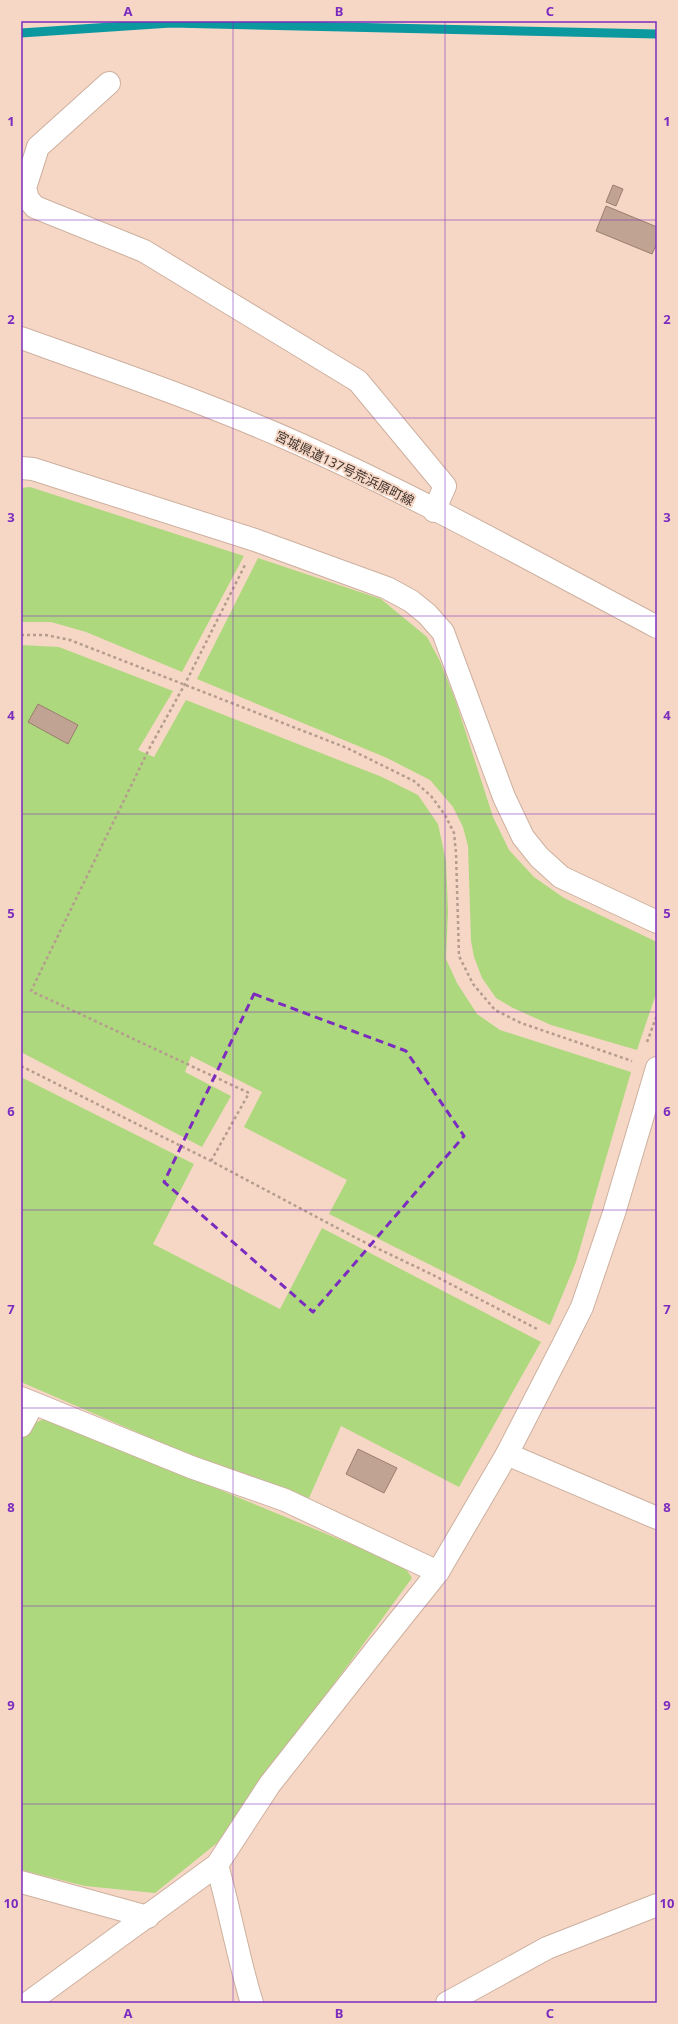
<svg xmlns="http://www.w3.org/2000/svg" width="678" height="2024" viewBox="0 0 678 2024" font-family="'Noto Sans','Noto Sans JP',sans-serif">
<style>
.green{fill:#aed87e;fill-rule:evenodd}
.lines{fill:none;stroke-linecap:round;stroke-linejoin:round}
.stream{stroke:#0c989f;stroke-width:9}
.building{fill:#c0a393;stroke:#9a7e6e}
.street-casing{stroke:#cdb09f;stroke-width:24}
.secondary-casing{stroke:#cdb09f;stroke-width:24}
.path{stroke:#b49c8e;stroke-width:2.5;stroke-dasharray:3 3;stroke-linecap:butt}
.street{stroke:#fff;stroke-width:22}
.secondary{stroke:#fff;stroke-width:22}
.marked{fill:none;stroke:#7b2cbf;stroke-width:3;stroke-dasharray:8 5;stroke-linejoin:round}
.grid{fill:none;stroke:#7b2cbf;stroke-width:1;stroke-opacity:0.55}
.labels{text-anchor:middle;stroke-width:4;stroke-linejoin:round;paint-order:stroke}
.street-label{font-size:13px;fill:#3f332c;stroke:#f6d7c6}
.neatline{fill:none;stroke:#7b2cbf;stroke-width:1.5}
.grid-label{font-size:13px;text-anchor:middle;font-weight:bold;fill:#7b2cbf}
</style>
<rect width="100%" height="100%" fill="#f6d7c6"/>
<g class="green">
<polygon points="30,487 244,556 182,672 86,632 51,622 21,622 21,488"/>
<polygon points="258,558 381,599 427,637 440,661 456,702 493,817 509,850 534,877 564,898 657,942 657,991 637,1050 551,1025 513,1008 496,998 482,978 474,957 471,941 468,846 463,827 453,807 430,780 387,758 197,679"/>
<path d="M21,645L59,647L173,691L138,750L154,757L186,700L382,777L418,795L438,824L446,861L448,912L446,959L457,983L477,1014L500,1030L631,1072L576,1262L550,1325L329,1214L347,1180L244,1127L262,1092L191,1056L185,1072L231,1096L202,1147L21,1052ZM38,704L78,725L29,722Z"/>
<polygon points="21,1077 194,1164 153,1244 280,1309 322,1228 541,1342 459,1487 341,1426 309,1498 215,1466 21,1382"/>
<polygon points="46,1418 404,1566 412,1578 217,1843 155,1893 85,1886 21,1870 21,1440 28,1426"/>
</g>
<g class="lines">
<polyline class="stream" points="21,33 171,23 657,34"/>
</g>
<g class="building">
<polygon points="613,185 623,189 616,206 606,202"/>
<polygon points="606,206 657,227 657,243 652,254 596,231"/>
<polygon points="38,704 78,725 68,744 28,722"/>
<polygon points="358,1449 397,1468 384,1493 346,1474"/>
</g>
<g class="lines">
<g class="street-casing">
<g id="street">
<polyline points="109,83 38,147 25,188 28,199 35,207 144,251 358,381 445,486 434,511"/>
<polyline points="21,468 33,469 255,540 387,588 411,601 427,614 443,632 504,797 523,837 539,857 561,877 657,922"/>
<polyline points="21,1398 191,1467 285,1500 438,1572"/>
<polyline points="21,1426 33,1404"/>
<polyline points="507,1454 657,1518"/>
<path d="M217,1865C230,1911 238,1958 252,2003"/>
<polyline points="21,1882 148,1917"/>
<polyline points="28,2003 217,1865 270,1784 378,1647"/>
<polyline points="447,2003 547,1948 657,1905"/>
</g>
</g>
<g class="secondary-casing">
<g id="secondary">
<path d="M21,338C114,371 207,403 297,443C420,498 538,564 657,627"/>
<polyline points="378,1647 438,1572 507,1454 564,1343 582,1307 614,1213 657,1068"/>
</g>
</g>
<g class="path">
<polyline points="21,635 46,635 70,640 347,748 414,781 431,796 445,815 454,833 456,853 459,956 473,984 495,1010 521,1023 632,1061"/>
<polyline points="647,1042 657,1015"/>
<polyline points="21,1066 211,1161 358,1239 433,1275 539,1330"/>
<polyline points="211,1161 249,1093 31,991 149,749 185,684 245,565"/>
</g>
<use href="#street" class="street"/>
<use href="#secondary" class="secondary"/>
</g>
<path class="marked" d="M254,994L406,1051L464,1136L313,1312L164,1182Z"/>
<path class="grid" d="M233,21V2003M445,21V2003M21,220H657M21,418H657M21,616H657M21,814H657M21,1012H657M21,1210H657M21,1408H657M21,1606H657M21,1804H657"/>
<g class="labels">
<g class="street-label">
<text transform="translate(345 468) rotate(26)" y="5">宮城県道137号荒浜原町線</text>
</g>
</g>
<rect width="678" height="2024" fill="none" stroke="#f6d7c6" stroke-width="44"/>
<rect x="22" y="22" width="634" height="1980" class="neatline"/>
<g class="grid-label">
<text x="128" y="16">A</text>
<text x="339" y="16">B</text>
<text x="550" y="16">C</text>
<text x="11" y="126">1</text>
<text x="667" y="126">1</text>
<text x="11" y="324">2</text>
<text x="667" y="324">2</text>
<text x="11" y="522">3</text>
<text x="667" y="522">3</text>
<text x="11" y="720">4</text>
<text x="667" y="720">4</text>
<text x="11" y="918">5</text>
<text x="667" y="918">5</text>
<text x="11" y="1116">6</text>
<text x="667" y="1116">6</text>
<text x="11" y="1314">7</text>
<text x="667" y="1314">7</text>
<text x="11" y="1512">8</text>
<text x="667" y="1512">8</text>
<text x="11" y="1710">9</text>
<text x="667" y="1710">9</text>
<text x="11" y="1908">10</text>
<text x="667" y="1908">10</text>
<text x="128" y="2018">A</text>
<text x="339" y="2018">B</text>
<text x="550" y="2018">C</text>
</g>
</svg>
